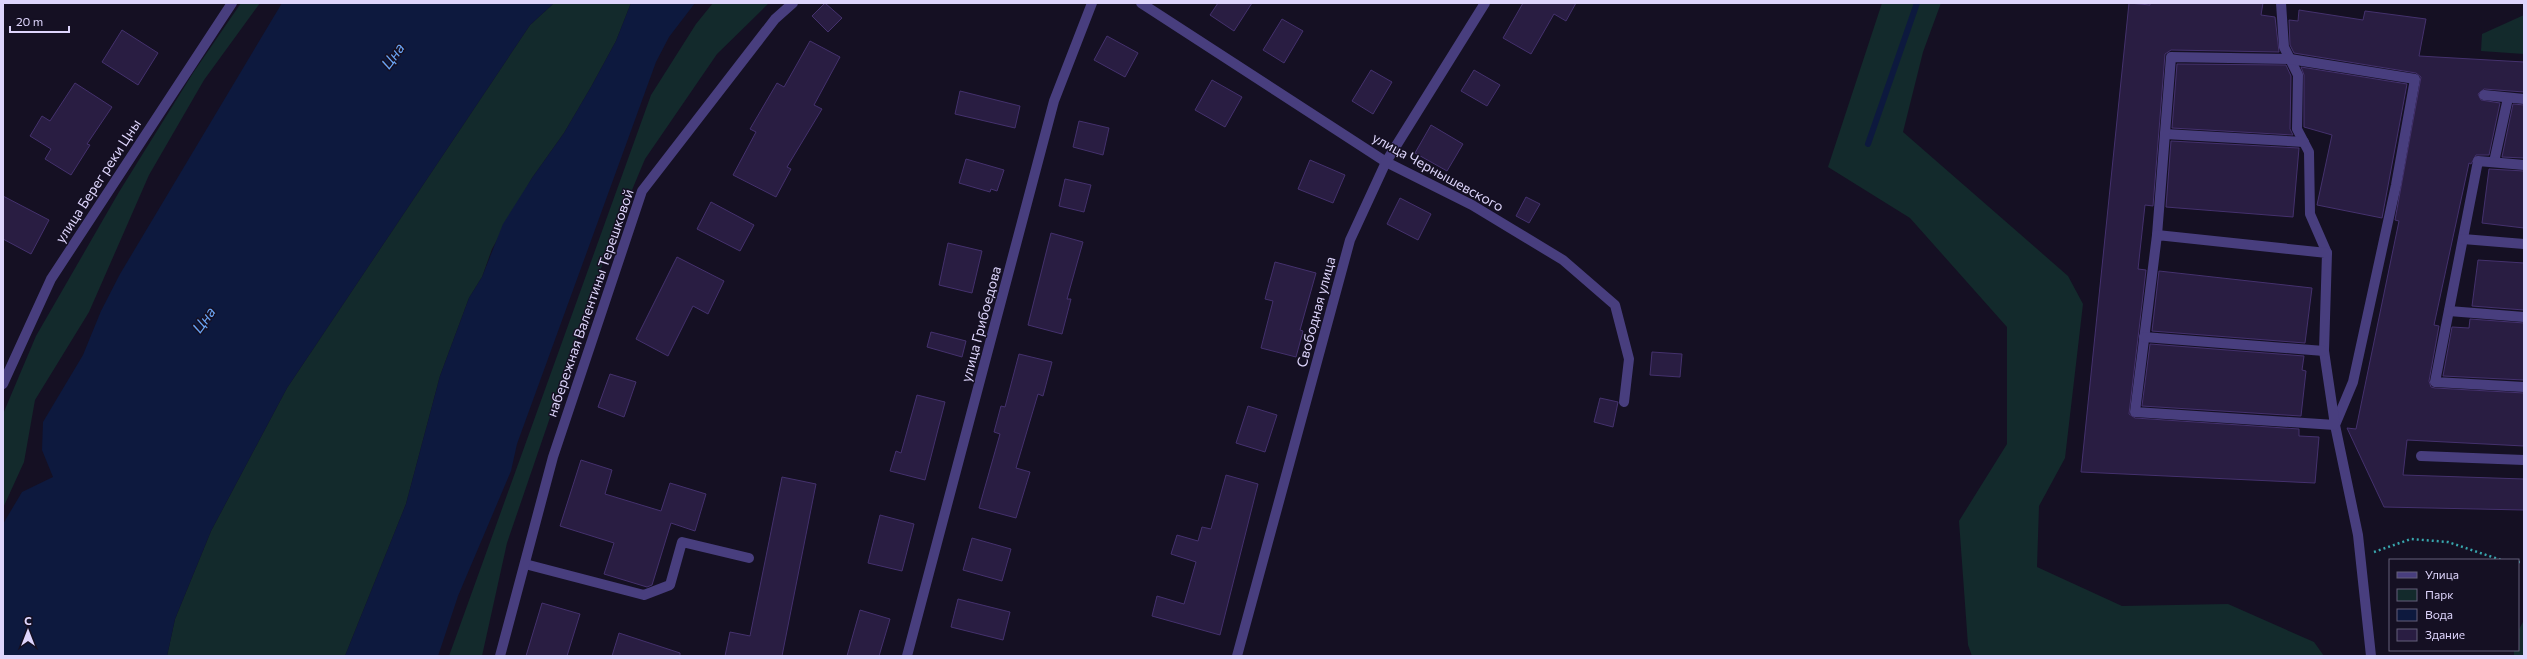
<svg xmlns="http://www.w3.org/2000/svg" width="2527" height="659" viewBox="0 0 2527 659" font-family="Commissioner,sans-serif">
<style>
.green{fill:#132a2c}
.water{fill:#0d193e}
.lines{fill:none;stroke-linecap:round;stroke-linejoin:round}
.stream{stroke:#0d193e;stroke-width:6}
.building{fill:#291d42;stroke:#44316d}
.path{stroke:#38a6ad;stroke-width:2.5;stroke-dasharray:2 3;stroke-linecap:butt}
.service{stroke:#483e7e;stroke-width:10}
.minor{stroke:#483e7e;stroke-width:10}
.labels{text-anchor:middle;stroke-width:3;stroke-linejoin:round;paint-order:stroke}
.street-label{font-size:14px;fill:#ded5fc;stroke:#151023}
.water-label{font-size:15px;font-style:italic;fill:#6aa4f4;stroke:#151023}
</style>
<rect width="100%" height="100%" fill="#151023"/>
<g class="green">
<polygon points="241,3 260,3 204,80 149,175 89,312 35,400 24,462 3,508 3,414 36,336 119,192 193,73"/>
<polygon points="554,3 631,3 616,41 591,87 564,133 532,178 492,249 482,277 469,298 440,376 406,504 345,656 167,656 175,619 211,531 287,388 530,25"/>
<polygon points="713,3 769,3 717,54 645,159 609,245 507,543 482,656 449,656 651,95 696,24"/>
<polygon points="1882,3 1941,3 1923,52 1903,132 2068,276 2083,304 2065,458 2039,506 2037,567 2122,606 2228,604 2314,642 2324,656 1972,656 1968,645 1959,521 2007,444 2007,327 1910,218 1828,167"/>
<polygon points="2524,15 2524,54 2481,51 2482,34"/>
<polygon points="2524,620 2524,656 2514,656 2514,650 2518,650 2518,631"/>
</g>
<g class="water">
<polygon points="282,3 554,3 530,25 287,388 211,531 175,619 167,656 3,656 3,524 22,492 53,477 42,450 43,422 83,355 101,311 120,274"/>
<polygon points="631,3 695,3 669,37 656,62 517,444 511,471 458,596 438,656 345,656 406,504 440,376 469,298 482,277 503,224 532,178 564,133 591,87 616,41"/>
</g>
<g class="lines">
<polyline class="stream" points="1868,144 1917,3"/>
</g>
<g class="building">
<polygon points="825,3 842,18 828,32 812,16"/>
<polygon points="1218,3 1252,3 1234,31 1210,15"/>
<polygon points="1523,3 1576,3 1566,21 1554,14 1531,54 1503,38"/>
<polygon points="2129,3 2150,5 2150,3 2263,3 2261,15 2275,17 2279,52 2171,50 2165,54 2153,206 2145,205 2138,269 2146,270 2129,414 2135,418 2299,429 2299,436 2319,437 2315,483 2081,472"/>
<polygon points="2299,10 2363,20 2365,11 2426,19 2419,56 2524,62 2524,92 2484,89 2478,94 2481,100 2500,103 2489,155 2476,155 2471,164 2469,163 2434,325 2439,326 2429,381 2431,387 2435,388 2524,393 2524,446 2407,440 2403,475 2524,479 2524,510 2384,507 2347,428 2356,429 2399,221 2395,220 2421,77 2416,73 2294,53 2290,45 2289,20 2298,21"/>
<polygon points="1282,19 1303,31 1284,63 1263,50"/>
<polygon points="122,30 158,53 138,85 102,62"/>
<polygon points="1107,36 1138,53 1125,77 1094,60"/>
<polygon points="810,41 840,57 814,105 822,109 787,167 791,169 776,197 733,175 756,132 750,129 777,83 784,87"/>
<polygon points="2177,64 2286,65 2291,76 2290,129 2293,135 2172,128"/>
<polygon points="2301,67 2407,84 2382,218 2317,205 2332,135 2304,127 2304,75"/>
<polygon points="1371,70 1392,82 1373,114 1352,101"/>
<polygon points="1474,70 1500,85 1487,106 1461,91"/>
<polygon points="1212,80 1242,97 1225,127 1195,110"/>
<polygon points="75,83 112,107 87,144 90,145 71,175 45,159 51,149 30,136 42,116 50,121"/>
<polygon points="960,91 1020,106 1015,128 955,114"/>
<polygon points="2513,104 2524,105 2524,158 2502,157"/>
<polygon points="1079,121 1109,128 1103,155 1073,147"/>
<polygon points="1431,125 1463,144 1447,171 1415,153"/>
<polygon points="2171,141 2299,148 2293,217 2166,207"/>
<polygon points="966,159 1004,170 997,191 991,189 990,192 959,183"/>
<polygon points="1310,160 1345,175 1333,203 1298,189"/>
<polygon points="2489,169 2524,171 2524,228 2482,223"/>
<polygon points="1065,179 1091,185 1084,212 1059,206"/>
<polygon points="3,196 49,220 31,254 3,239"/>
<polygon points="1526,197 1540,204 1529,223 1516,216"/>
<polygon points="1400,198 1431,214 1418,240 1387,224"/>
<polygon points="711,202 754,225 740,251 697,229"/>
<polygon points="1051,233 1083,242 1067,299 1071,299 1062,334 1028,325"/>
<polygon points="948,243 982,251 972,293 939,285"/>
<polygon points="677,257 724,281 708,314 693,306 668,356 636,339"/>
<polygon points="2478,260 2524,263 2524,310 2472,306"/>
<polygon points="1275,262 1316,273 1300,330 1303,331 1296,357 1261,348 1273,301 1265,299"/>
<polygon points="2159,271 2312,288 2305,343 2152,331"/>
<polygon points="2470,319 2524,323 2524,380 2443,376 2452,327 2469,328"/>
<polygon points="931,332 966,341 962,357 927,347"/>
<polygon points="2150,344 2304,356 2302,370 2306,371 2301,416 2142,406"/>
<polygon points="1652,352 1682,354 1680,377 1650,375"/>
<polygon points="1019,354 1052,362 1043,396 1038,394 1016,468 1030,472 1016,518 979,508 1000,434 994,432 1001,406 1005,407"/>
<polygon points="610,374 636,382 624,417 598,407"/>
<polygon points="917,395 945,402 925,480 890,471 896,451 901,453"/>
<polygon points="1600,398 1618,402 1613,427 1594,422"/>
<polygon points="1248,406 1277,415 1265,452 1236,443"/>
<polygon points="581,460 612,470 605,494 661,511 670,483 706,494 695,531 671,523 652,585 647,587 604,574 614,543 560,526"/>
<polygon points="1226,475 1258,484 1220,635 1152,616 1157,596 1184,604 1196,562 1171,554 1177,535 1198,541 1202,527 1211,529"/>
<polygon points="782,477 816,484 782,656 725,656 730,632 750,636"/>
<polygon points="880,515 914,524 902,571 868,563"/>
<polygon points="972,538 1011,549 1002,581 963,570"/>
<polygon points="958,599 1010,612 1003,640 951,627"/>
<polygon points="542,603 580,614 567,656 526,656"/>
<polygon points="860,610 890,619 879,656 847,656"/>
<polygon points="619,633 680,653 680,656 612,656"/>
</g>
<g class="lines">
<g class="path">
<polyline points="2374,552 2411,539 2448,542 2501,560"/>
<polyline points="2518,562 2524,562"/>
</g>
<g class="service">
<polyline points="2281,3 2284,47 2298,75 2297,129 2309,152 2310,214 2327,253"/>
<polyline points="2484,95 2524,99"/>
<polyline points="2165,134 2304,142"/>
<polyline points="2494,162 2508,98"/>
<polyline points="2524,165 2478,161 2435,382 2524,387"/>
<polyline points="2157,235 2171,57 2290,59 2415,79 2396,185 2353,382 2335,425 2358,535 2371,656"/>
<polygon points="2157,235 2327,253 2324,351 2335,425 2135,412"/>
<polyline points="2463,239 2524,244"/>
<polyline points="2449,311 2524,317"/>
<polyline points="2144,337 2324,351"/>
<polyline points="2421,456 2524,460"/>
<polyline points="525,564 644,595 670,585 682,542 749,558"/>
</g>
<g class="minor">
<polyline points="1141,3 1386,162 1472,205 1563,260 1615,305 1629,359 1624,402"/>
<polyline points="3,384 51,279 232,3"/>
<polyline points="500,656 553,457 642,191 775,19 793,3"/>
<polyline points="907,656 1054,101 1092,3"/>
<polyline points="1237,656 1350,240 1386,162 1485,3"/>
</g>
</g>
<g class="labels">
<g class="street-label">
<text transform="translate(1438 172) rotate(29)" y="5">улица Чернышевского</text>
<text transform="translate(98 181) rotate(-57)" y="5">улица Берег реки Цны</text>
<text transform="translate(590 303) rotate(-71)" y="5">набережная Валентины Терешковой</text>
<text transform="translate(1316 312) rotate(-75)" y="5">Свободная улица</text>
<text transform="translate(981 324) rotate(-75)" y="5">улица Грибоедова</text>
</g>
<g class="water-label">
<text transform="translate(393 56) rotate(-54)" y="5">Цна</text>
<text transform="translate(204 320) rotate(-54)" y="5">Цна</text>
</g>
</g>
<rect width="2527" height="659" fill="none" stroke="#ded5fc" stroke-width="8"/>
<rect x="2389" y="559" width="130" height="92" fill="#151023" stroke="#655f7a"/>
<rect x="2397" y="572" width="20" height="6" fill="#483e7e" stroke="#655f7a"/>
<text x="2425" y="579" font-size="12" fill="#ded5fc">Улица</text>
<rect x="2397" y="589" width="20" height="12" fill="#132a2c" stroke="#655f7a"/>
<text x="2425" y="599" font-size="12" fill="#ded5fc">Парк</text>
<rect x="2397" y="609" width="20" height="12" fill="#0d193e" stroke="#655f7a"/>
<text x="2425" y="619" font-size="12" fill="#ded5fc">Вода</text>
<rect x="2397" y="629" width="20" height="12" fill="#291d42" stroke="#655f7a"/>
<text x="2425" y="639" font-size="12" fill="#ded5fc">Здание</text>
<g transform="translate(28 631)" stroke="#151023" stroke-width="3" paint-order="stroke">
<path d="M0-3L7 15L0 10L-7 15Z" fill="#ded5fc"/>
<text y="-6" font-size="11" font-weight="bold" text-anchor="middle" fill="#ded5fc">С</text>
</g>
<path d="M10 26v6h59v-6" fill="none" stroke="#ded5fc" stroke-width="2"/>
<text x="16" y="26" font-size="12" fill="#ded5fc" stroke="#151023" stroke-width="3" paint-order="stroke">20 m</text>
</svg>
